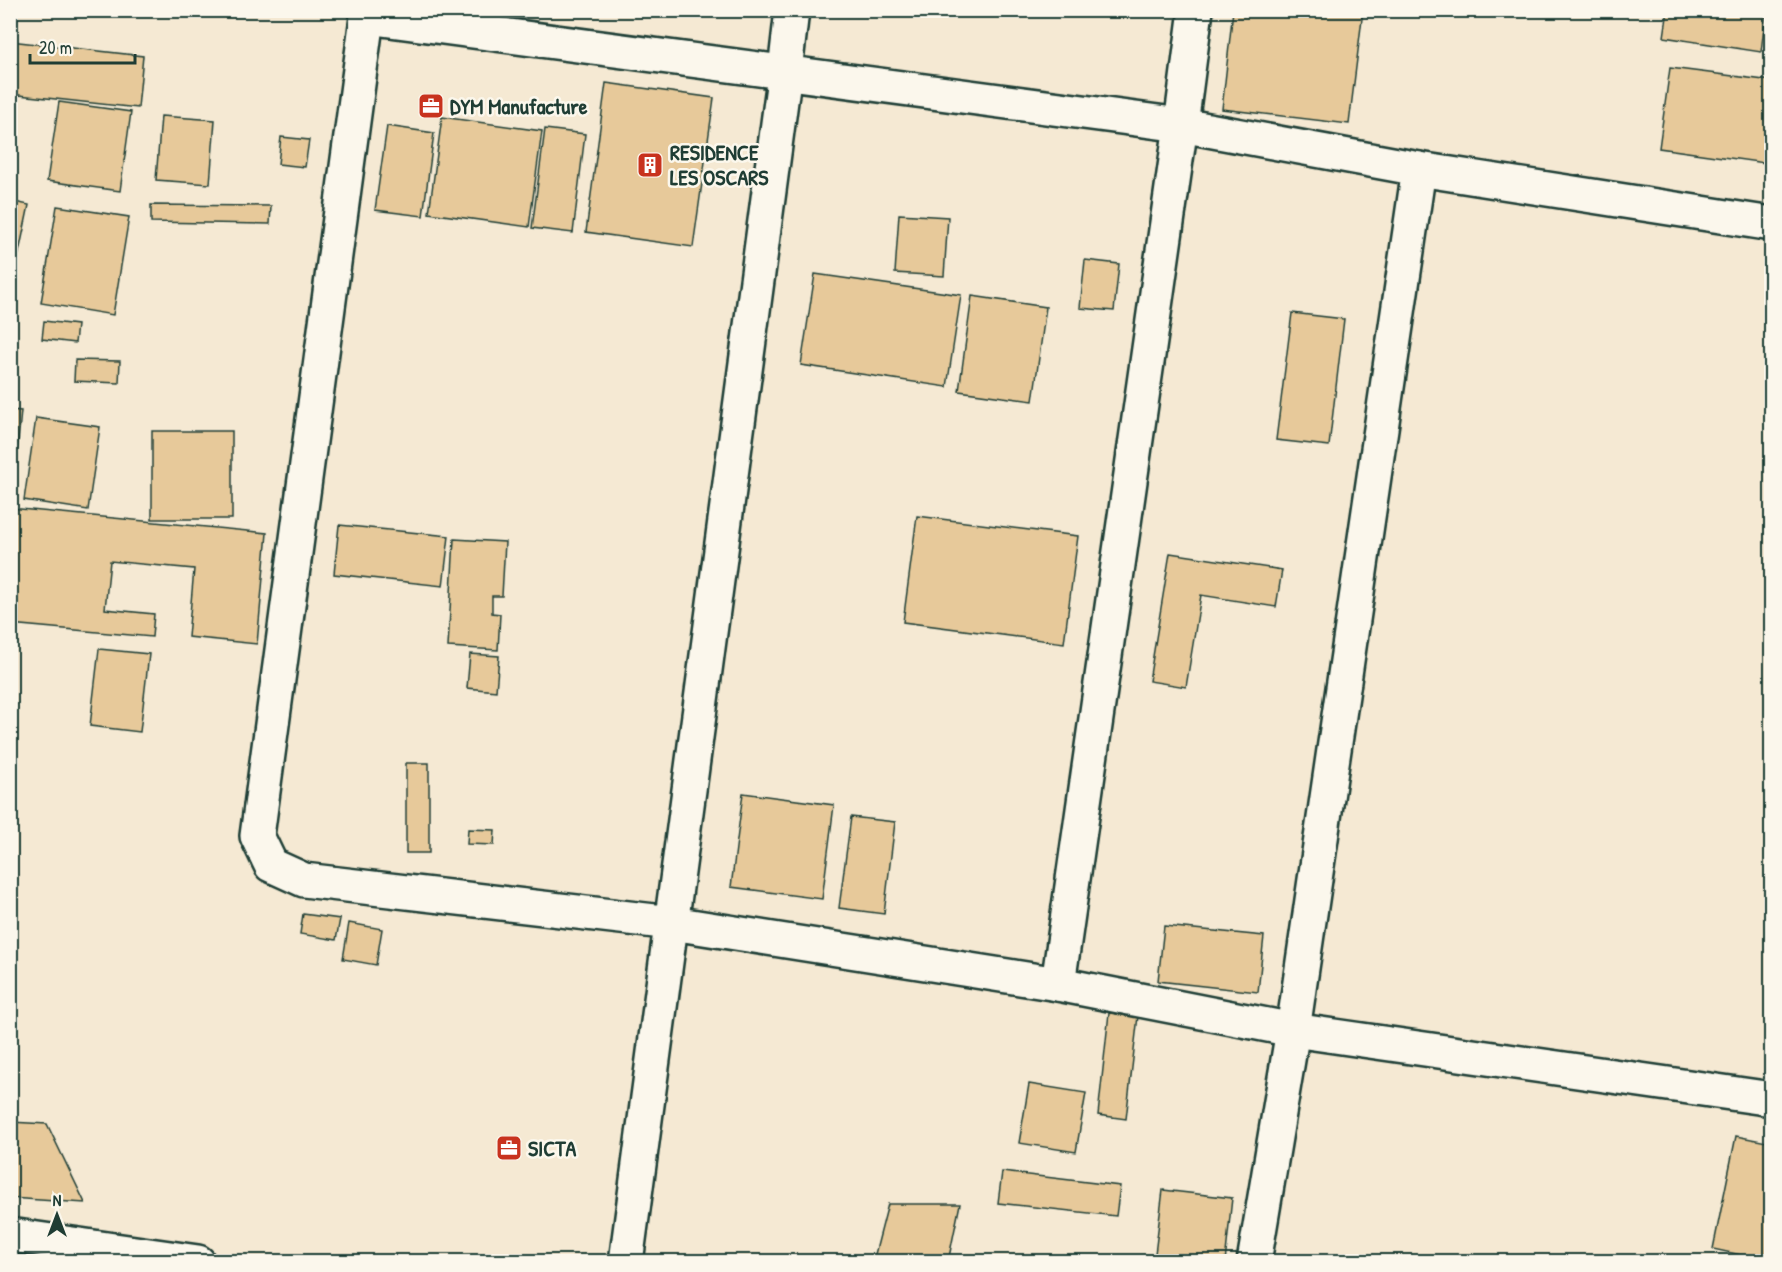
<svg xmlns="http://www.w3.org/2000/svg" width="1782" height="1272" viewBox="0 0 1782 1272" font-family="'Patrick Hand',sans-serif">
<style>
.building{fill:#e7c99a;stroke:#1f3d34;stroke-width:1.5}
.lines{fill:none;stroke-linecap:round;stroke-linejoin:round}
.street-casing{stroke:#1f3d34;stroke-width:38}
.secondary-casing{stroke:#1f3d34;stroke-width:38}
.street{stroke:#fbf7ec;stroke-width:33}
.secondary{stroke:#fbf7ec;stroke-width:33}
.labels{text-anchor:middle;stroke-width:5;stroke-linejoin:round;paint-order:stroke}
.poi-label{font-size:22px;font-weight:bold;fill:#1f3d34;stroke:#fbf7ec;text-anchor:start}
</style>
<rect width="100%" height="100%" fill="#f5e9d3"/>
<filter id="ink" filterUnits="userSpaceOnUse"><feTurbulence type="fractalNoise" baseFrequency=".0167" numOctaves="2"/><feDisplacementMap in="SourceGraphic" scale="12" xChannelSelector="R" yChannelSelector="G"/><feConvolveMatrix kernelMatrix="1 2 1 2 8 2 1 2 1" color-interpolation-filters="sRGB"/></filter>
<g filter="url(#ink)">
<g class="building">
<polygon points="1233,10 1363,10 1349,124 1222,109"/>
<polygon points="1668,10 1766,11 1761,52 1664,37"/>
<polygon points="10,41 143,56 138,108 10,94"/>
<polygon points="1670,68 1772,81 1772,164 1659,148"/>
<polygon points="606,83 714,98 693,247 586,232"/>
<polygon points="59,102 131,112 120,191 47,181"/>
<polygon points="161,116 215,120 210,184 156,180"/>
<polygon points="442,117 542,131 529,227 429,213"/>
<polygon points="387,126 434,133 423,216 375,210"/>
<polygon points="545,129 585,134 573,233 532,228"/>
<polygon points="281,137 309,140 305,167 278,164"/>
<polygon points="10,201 29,205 10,295"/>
<polygon points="151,205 271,206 270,224 151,222"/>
<polygon points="57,206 129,217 113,315 41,303"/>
<polygon points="899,214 948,217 944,276 895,273"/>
<polygon points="1085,260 1119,264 1114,311 1080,308"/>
<polygon points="815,274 961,295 947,387 801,365"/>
<polygon points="972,296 1046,307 1033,401 959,391"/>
<polygon points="1292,313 1344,319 1329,446 1276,440"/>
<polygon points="44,321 77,325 75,343 42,339"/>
<polygon points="75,360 120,361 119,383 74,381"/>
<polygon points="10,410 21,411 13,494 10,494"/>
<polygon points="36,418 100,427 88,510 24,500"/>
<rect x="152" y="431" width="80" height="88"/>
<polygon points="10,508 267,533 257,644 188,637 194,569 110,561 105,609 154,614 152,637 10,624"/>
<polygon points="917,516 1078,536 1064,643 903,622"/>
<polygon points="339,525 449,536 443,586 334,574"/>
<polygon points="454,539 505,542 502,596 492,596 492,613 500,614 498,650 448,647"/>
<polygon points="1170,553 1282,570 1276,607 1201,595 1186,687 1149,681"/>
<polygon points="99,649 149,654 140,732 90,726"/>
<polygon points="470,654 499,656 496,691 467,688"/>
<rect x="406" y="763" width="23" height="90"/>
<polygon points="743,793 834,805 822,899 731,887"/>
<polygon points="851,817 895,822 884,914 839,908"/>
<polygon points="468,829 495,830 494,845 467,844"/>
<polygon points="303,914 340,919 336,940 300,934"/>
<polygon points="349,923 382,929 376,965 343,959"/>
<polygon points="1164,926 1264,936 1258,992 1158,981"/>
<polygon points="1109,1013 1138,1016 1126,1119 1098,1115"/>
<polygon points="1029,1084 1086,1093 1076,1152 1019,1143"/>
<polygon points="10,1122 47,1124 85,1203 10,1198"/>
<polygon points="1736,1136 1772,1143 1772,1250 1769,1261 1713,1249"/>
<polygon points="1002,1172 1120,1186 1116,1216 998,1203"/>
<polygon points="1163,1190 1232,1198 1225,1262 1154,1262"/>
<polygon points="888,1204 960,1204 948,1262 873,1262"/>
</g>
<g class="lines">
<g class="street-casing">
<g id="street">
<polyline points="368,10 257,836 271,865 304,880 672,923 1058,984 1293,1030 1772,1099"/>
<polyline points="367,17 1181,125 1419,169 1772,224"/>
<polyline points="1058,984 1181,125 1196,10"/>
<polyline points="626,1262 785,71 792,10"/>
<polyline points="1254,1262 1293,1030 1419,169"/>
</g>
</g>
<g class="secondary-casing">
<polyline id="secondary" points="10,1235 198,1262"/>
</g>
<use href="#street" class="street"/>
<use href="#secondary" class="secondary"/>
</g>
</g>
<defs>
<g id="office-square" transform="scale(1.35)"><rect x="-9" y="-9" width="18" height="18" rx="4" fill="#c8321e" stroke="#fbf7ec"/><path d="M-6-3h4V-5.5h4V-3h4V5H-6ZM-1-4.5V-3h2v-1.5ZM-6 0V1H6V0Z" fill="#fff"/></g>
<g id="building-square" transform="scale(1.35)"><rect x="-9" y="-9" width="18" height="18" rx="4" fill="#c8321e" stroke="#fbf7ec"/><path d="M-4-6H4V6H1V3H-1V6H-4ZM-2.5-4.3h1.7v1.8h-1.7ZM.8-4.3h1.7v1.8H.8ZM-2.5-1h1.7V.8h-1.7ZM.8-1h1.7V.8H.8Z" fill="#fff"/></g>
</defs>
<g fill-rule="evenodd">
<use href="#office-square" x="431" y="106"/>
<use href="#building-square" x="650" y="165"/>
<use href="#office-square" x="509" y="1148"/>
</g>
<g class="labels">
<g class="poi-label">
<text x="450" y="114">DYM Manufacture</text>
<text x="670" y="160">RESIDENCE<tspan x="670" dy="25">LES OSCARS</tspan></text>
<text x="528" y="1156">SICTA</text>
</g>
</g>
<rect width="1782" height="1272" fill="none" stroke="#fbf7ec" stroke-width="36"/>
<rect x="18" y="18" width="1746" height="1236" fill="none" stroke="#1f3d34" stroke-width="2" filter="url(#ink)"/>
<g transform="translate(57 1215)" stroke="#fbf7ec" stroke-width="4.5" paint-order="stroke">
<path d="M0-4.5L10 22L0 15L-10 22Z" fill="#1f3d34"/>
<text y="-9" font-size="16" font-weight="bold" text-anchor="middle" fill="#1f3d34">N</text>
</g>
<path d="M30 54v9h105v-9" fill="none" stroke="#1f3d34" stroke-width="3"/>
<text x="39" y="54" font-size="18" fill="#1f3d34" stroke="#fbf7ec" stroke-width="4.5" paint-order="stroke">20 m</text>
</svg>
